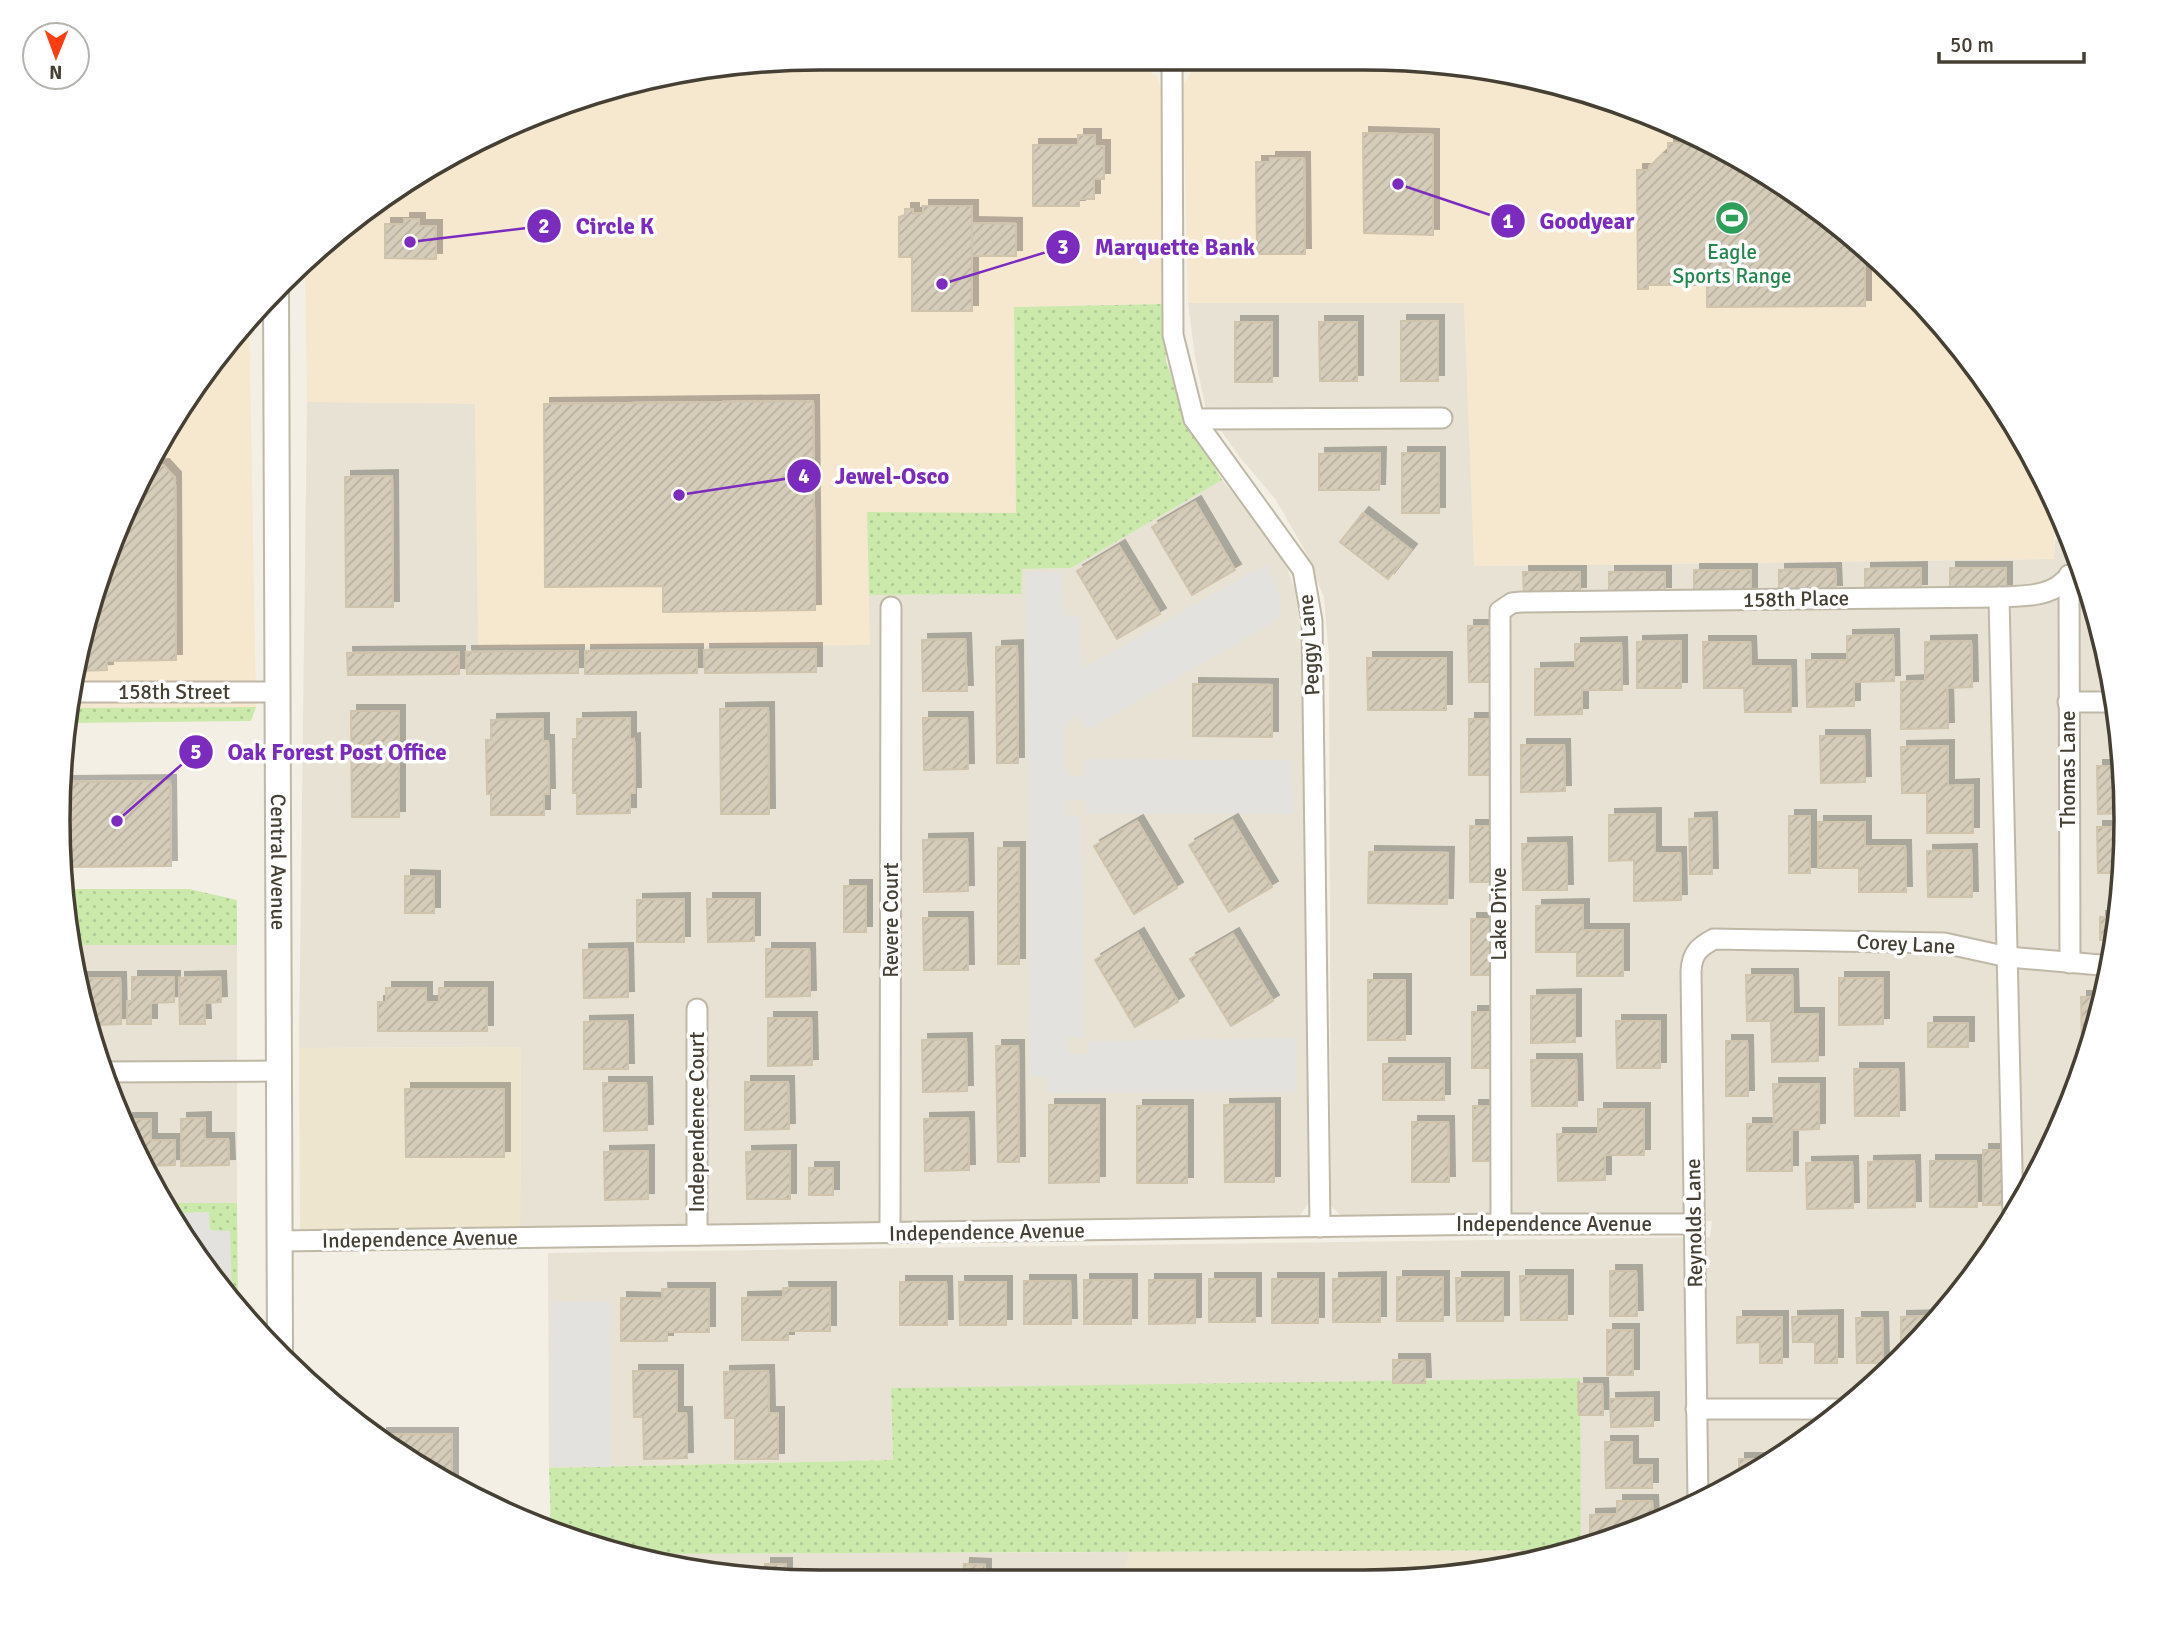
<svg xmlns="http://www.w3.org/2000/svg" width="2184" height="1640" viewBox="0 0 2184 1640" font-family="Signika,sans-serif">
<style>
.residential{fill:#e7e2d3}
.commercial{fill:#f6e7cf}
.education{fill:#ede5ce}
.grass{fill:url(#grass-dots)}
.parking{fill:#e4e2de}
.building{fill:url(#building-hatch);stroke:#d0c4ad;stroke-width:2;filter:url(#shadow)}
.lines{fill:none;stroke-linecap:round;stroke-linejoin:round}
.minor-casing{stroke:#bfb8a7;stroke-width:23}
.tertiary-casing{stroke:#bfb8a7;stroke-width:28}
.minor{stroke:#fff;stroke-width:19}
.tertiary{stroke:#fff;stroke-width:24}
.labels{text-anchor:middle;stroke-width:7;stroke-linejoin:round;paint-order:stroke}
.leisure-label{font-size:21px;fill:#27864d;stroke:#fff}
.street-label{font-size:21px;fill:#464034;stroke:#fff}
.rim{fill:none;stroke:#464034;stroke-width:3.5}
.leader{fill:none;stroke:#7b2cbf;stroke-width:2.5}
.callout-dot{fill:#7b2cbf;stroke:#fff;stroke-width:2.5}
.mark-label{font-size:21px;text-anchor:middle;font-weight:bold;fill:#fff}
.callout-label{font-size:23px;text-anchor:middle;font-weight:bold;fill:#7b2cbf;stroke:#fff;stroke-width:7;stroke-linejoin:round;paint-order:stroke}
</style>
<defs>
<pattern id="grass-dots" width="8" height="8" patternUnits="userSpaceOnUse" patternTransform="scale(1.75)"><rect width="8" height="8" fill="#cce9ac"/><path d="M2 2h.1M6 6h.1" fill="none" stroke="#b1c995" stroke-width="1.8" stroke-linecap="round"/></pattern>
<pattern id="building-hatch" width="6" height="6" patternUnits="userSpaceOnUse" patternTransform="scale(1.75)"><rect width="6" height="6" fill="#d5ccba"/><path d="M-1 1l2-2M0 6l6-6M5 7l2-2" fill="none" stroke="#b8b0a0"/></pattern>
<filter id="shadow"><feDropShadow dx="6" dy="-6" stdDeviation="0" flood-color="#0004"/></filter>
</defs>
<rect width="100%" height="100%" fill="#f3efe5"/>
<g class="residential">
<polygon points="1188,303 1464,303 1475,566 2054,559 2055,540 2072,539 2112,671 2126,820 2112,968 2068,1111 1998,1243 1903,1359 1788,1454 1655,1524 1581,1544 1579,1378 891,1389 893,1460 549,1468 548,1253 1710,1237 1712,1221 1347,1221 1331,1206 1329,657 1324,597 1303,547 1276,500 1239,456 1206,410 1195,357"/>
<polygon points="307,402 475,403 479,648 869,645 869,595 1021,594 1021,569 1071,568 1222,480 1280,549 1299,601 1307,766 1309,1202 1297,1220 520,1229 521,1047 299,1048"/>
<polygon points="74,945 237,945 237,1203 166,1203 98,1065"/>
<polygon points="1130,1552 1122,1576 721,1576 629,1554"/>
</g>
<g class="commercial">
<polygon points="1467,68 1562,84 1701,136 1788,186 1903,281 1998,396 2054,502 2054,559 1474,566 1464,303 1188,303 1183,86 1192,70"/>
<polygon points="1144,69 1157,76 1161,88 1164,304 1014,307 1016,513 867,513 870,645 478,648 475,404 307,402 305,263 356,216 439,160 622,84 710,72"/>
<polygon points="249,316 256,707 70,708 72,671 137,483"/>
</g>
<g class="education">
<polygon points="521,1047 520,1229 300,1231 299,1048"/>
<polygon points="1561,1550 1463,1576 1122,1576 1130,1552"/>
</g>
<g class="grass">
<polygon points="1164,304 1166,361 1185,416 1222,480 1071,568 1022,569 1021,594 869,595 867,512 1016,513 1014,307"/>
<polygon points="256,707 251,721 69,723 70,708"/>
<polygon points="63,889 189,889 237,900 237,945 74,945"/>
<polygon points="166,1203 237,1203 238,1302 186,1244"/>
<polygon points="1580,1378 1581,1544 1561,1550 629,1554 575,1542 551,1531 549,1468 893,1460 891,1388"/>
</g>
<g class="parking">
<polygon points="1266,564 1280,594 1279,619 1086,731 1078,717 1073,718 1065,726 1065,769 1067,774 1072,776 1085,776 1085,759 1292,760 1293,814 1086,814 1086,800 1071,799 1065,803 1066,817 1081,816 1084,1037 1070,1037 1068,1040 1068,1051 1072,1055 1088,1054 1089,1041 1295,1038 1295,1092 1047,1093 1047,1077 1030,1077 1026,572 1062,572 1063,615 1080,616 1082,669"/>
<polygon points="209,1212 210,1230 230,1231 232,1296 186,1244 171,1213"/>
<polygon points="552,1301 611,1302 610,1467 552,1466"/>
</g>
<g class="building">
<polygon points="1363,133 1433,135 1433,235 1364,233"/>
<polygon points="1078,135 1095,135 1095,146 1104,146 1104,179 1094,179 1094,199 1079,199 1079,206 1033,206 1033,145 1078,145"/>
<polygon points="1668,143 1712,143 1746,163 1746,174 1766,174 1788,186 1865,249 1865,306 1707,307 1707,285 1648,285 1648,289 1638,289 1637,170 1649,170 1649,167 1662,155 1668,154"/>
<polygon points="1270,158 1304,158 1305,254 1257,254 1256,162 1270,162"/>
<polygon points="438,160 438,174 418,174"/>
<polygon points="923,206 972,206 972,311 912,311 912,257 899,257 899,217 905,215 905,209 913,209 913,214 923,213"/>
<polygon points="404,219 419,219 419,226 436,226 436,259 385,258 385,224 404,224"/>
<polygon points="972,223 1016,224 1016,256 972,256"/>
<rect x="1401" y="321" width="37" height="60"/>
<rect x="1235" y="322" width="37" height="60"/>
<polygon points="1319,322 1357,322 1357,381 1320,381"/>
<polygon points="813,401 815,610 663,612 663,586 545,587 544,404"/>
<polygon points="1380,453 1379,490 1319,490 1319,454"/>
<rect x="1402" y="453" width="37" height="60"/>
<polygon points="163,465 175,478 176,660 106,661 107,670 73,671 137,483 148,466"/>
<polygon points="392,476 393,607 346,607 345,477"/>
<polygon points="1195,502 1235,570 1192,595 1152,527"/>
<polygon points="1363,513 1411,550 1388,579 1340,542"/>
<polygon points="1119,546 1160,614 1117,639 1077,571"/>
<polygon points="1921,568 1921,590 1865,591 1865,569"/>
<rect x="1950" y="568" width="56" height="22"/>
<polygon points="1835,569 1836,591 1779,592 1779,570"/>
<polygon points="1694,570 1751,570 1751,593 1694,592"/>
<polygon points="1523,572 1580,572 1580,593 1524,594"/>
<rect x="1609" y="572" width="56" height="21"/>
<polygon points="1468,626 1490,626 1490,682 1469,682"/>
<polygon points="1893,635 1894,681 1854,682 1854,706 1807,707 1806,660 1847,660 1847,636"/>
<polygon points="965,639 967,691 923,691 922,640"/>
<polygon points="1681,641 1681,688 1637,688 1637,642"/>
<polygon points="1971,641 1972,687 1947,688 1948,728 1901,729 1901,682 1925,681 1925,642"/>
<polygon points="1703,642 1750,642 1751,666 1790,666 1791,712 1745,712 1744,688 1704,688"/>
<polygon points="1621,643 1622,690 1582,690 1582,714 1535,715 1535,669 1575,668 1575,644"/>
<polygon points="1017,646 1018,763 997,763 996,647"/>
<polygon points="816,649 816,672 705,673 704,650"/>
<polygon points="697,650 697,673 585,674 585,651"/>
<polygon points="578,651 578,673 467,674 466,652"/>
<polygon points="459,652 459,674 348,675 347,653"/>
<polygon points="1367,658 1446,658 1446,710 1368,710"/>
<polygon points="1193,684 1272,685 1272,737 1193,736"/>
<polygon points="768,708 769,814 721,814 720,709"/>
<polygon points="351,711 399,711 399,817 352,817"/>
<polygon points="630,718 630,740 634,739 635,793 630,793 630,813 577,814 577,793 573,793 573,739 577,739 577,719"/>
<polygon points="923,718 967,718 968,769 924,770"/>
<polygon points="543,719 543,741 548,741 549,794 544,794 544,815 491,815 491,794 487,794 486,740 491,740 491,720"/>
<rect x="1469" y="719" width="21" height="56"/>
<polygon points="1820,736 1864,736 1865,782 1821,783"/>
<polygon points="1521,745 1564,745 1565,791 1521,792"/>
<polygon points="1948,746 1948,786 1973,785 1973,833 1927,833 1927,793 1902,793 1901,747"/>
<polygon points="2097,766 2121,766 2126,813 2098,814"/>
<polygon points="170,781 171,866 65,867 65,859 60,859 65,782"/>
<polygon points="1655,814 1655,853 1680,853 1681,900 1634,901 1634,860 1609,861 1609,815"/>
<rect x="1789" y="816" width="21" height="57"/>
<polygon points="1711,818 1712,874 1690,874 1689,819"/>
<polygon points="1232,820 1272,887 1229,912 1189,845"/>
<polygon points="1137,821 1177,888 1134,914 1094,846"/>
<polygon points="1818,822 1865,822 1865,846 1905,846 1906,892 1859,892 1859,868 1818,868"/>
<rect x="1470" y="826" width="22" height="56"/>
<polygon points="2097,827 2126,827 2121,873 2098,873"/>
<polygon points="967,839 968,891 924,892 923,840"/>
<polygon points="1566,843 1567,890 1523,890 1522,844"/>
<rect x="998" y="848" width="21" height="116"/>
<polygon points="1971,850 1972,897 1928,897 1927,851"/>
<polygon points="1369,852 1448,853 1447,904 1368,903"/>
<polygon points="405,876 434,877 434,913 405,913"/>
<rect x="844" y="886" width="22" height="46"/>
<polygon points="684,899 684,942 637,942 637,900"/>
<polygon points="707,899 754,899 754,941 708,942"/>
<polygon points="1583,905 1583,930 1623,930 1623,976 1577,976 1577,952 1536,952 1536,906"/>
<polygon points="2100,917 2117,918 2114,940 2100,940"/>
<polygon points="923,918 967,918 968,970 924,970"/>
<rect x="1471" y="919" width="21" height="56"/>
<polygon points="1138,934 1178,1002 1135,1027 1095,960"/>
<polygon points="1233,934 1273,1001 1231,1026 1190,959"/>
<polygon points="627,949 628,997 584,998 583,950"/>
<polygon points="766,949 809,949 810,996 766,997"/>
<polygon points="1746,975 1792,975 1793,1014 1818,1014 1818,1061 1772,1062 1771,1021 1747,1021"/>
<polygon points="132,977 174,977 174,1002 151,1003 151,1024 127,1024 127,1001 132,1001"/>
<polygon points="220,977 221,1002 204,1003 205,1024 180,1024 179,978"/>
<polygon points="81,978 120,978 121,1024 96,1025 96,1003 86,1003"/>
<polygon points="1839,978 1883,978 1883,1024 1839,1025"/>
<rect x="1368" y="980" width="37" height="60"/>
<polygon points="386,988 426,988 426,1002 439,1002 439,988 487,988 487,1031 378,1031 378,1002 386,1002"/>
<polygon points="1575,995 1575,1042 1531,1043 1531,996"/>
<polygon points="2081,997 2103,997 2086,1053 2082,1053"/>
<rect x="1472" y="1012" width="21" height="56"/>
<polygon points="768,1018 811,1018 812,1065 768,1066"/>
<polygon points="627,1021 628,1069 584,1069 584,1022"/>
<polygon points="1616,1021 1660,1021 1660,1068 1617,1068"/>
<rect x="1928" y="1023" width="40" height="24"/>
<polygon points="966,1039 967,1091 923,1092 922,1040"/>
<polygon points="1726,1041 1747,1041 1748,1096 1726,1096"/>
<polygon points="996,1046 1018,1046 1019,1162 998,1162"/>
<polygon points="1531,1060 1576,1060 1577,1106 1532,1106"/>
<rect x="1383" y="1064" width="61" height="36"/>
<polygon points="1854,1069 1898,1069 1899,1116 1855,1116"/>
<polygon points="745,1082 788,1082 789,1129 745,1130"/>
<polygon points="603,1083 646,1083 647,1130 604,1131"/>
<polygon points="1773,1084 1819,1084 1819,1129 1792,1130 1792,1171 1747,1171 1747,1124 1774,1124"/>
<polygon points="405,1089 504,1089 504,1157 406,1157"/>
<polygon points="1274,1104 1274,1182 1225,1182 1224,1105"/>
<polygon points="1049,1105 1099,1105 1099,1182 1049,1183"/>
<rect x="1137" y="1106" width="50" height="77"/>
<rect x="1473" y="1106" width="20" height="55"/>
<polygon points="1598,1109 1644,1109 1644,1155 1605,1155 1605,1180 1558,1181 1557,1134 1598,1134"/>
<polygon points="205,1118 205,1139 228,1139 229,1165 181,1166 181,1119"/>
<polygon points="968,1118 969,1170 925,1171 924,1119"/>
<polygon points="127,1119 151,1119 151,1140 175,1140 175,1165 148,1166 127,1124"/>
<polygon points="1412,1122 1448,1122 1449,1182 1412,1182"/>
<rect x="1983" y="1150" width="21" height="55"/>
<polygon points="648,1151 648,1199 605,1200 604,1152"/>
<polygon points="790,1151 790,1199 747,1199 746,1152"/>
<polygon points="1914,1161 1915,1207 1868,1208 1868,1162"/>
<polygon points="1930,1161 1976,1161 1977,1207 1930,1207"/>
<polygon points="1852,1162 1853,1208 1807,1209 1806,1163"/>
<rect x="809" y="1168" width="24" height="27"/>
<polygon points="1610,1271 1636,1271 1637,1316 1610,1316"/>
<polygon points="1520,1276 1567,1276 1567,1320 1521,1320"/>
<rect x="1397" y="1277" width="46" height="44"/>
<polygon points="1380,1278 1380,1322 1333,1322 1333,1279"/>
<polygon points="1456,1278 1503,1278 1503,1321 1457,1321"/>
<rect x="1209" y="1279" width="46" height="43"/>
<rect x="1272" y="1279" width="46" height="44"/>
<rect x="1084" y="1280" width="47" height="44"/>
<polygon points="1149,1280 1195,1280 1195,1323 1149,1324"/>
<polygon points="1024,1281 1070,1281 1071,1324 1024,1324"/>
<polygon points="900,1282 946,1282 947,1325 900,1325"/>
<polygon points="959,1282 1006,1282 1006,1325 960,1325"/>
<polygon points="783,1288 830,1288 830,1331 788,1331 788,1340 742,1340 742,1298 784,1297"/>
<polygon points="662,1289 709,1289 709,1332 667,1332 667,1341 621,1341 621,1298 663,1299"/>
<polygon points="1837,1316 1837,1363 1815,1363 1815,1342 1793,1342 1792,1317"/>
<polygon points="1938,1316 1917,1342 1901,1342 1901,1317"/>
<polygon points="1737,1317 1782,1317 1782,1363 1760,1363 1760,1342 1737,1343"/>
<polygon points="1856,1318 1882,1318 1883,1363 1857,1363"/>
<rect x="1607" y="1330" width="26" height="45"/>
<polygon points="1393,1360 1424,1360 1425,1383 1393,1383"/>
<polygon points="633,1371 677,1371 677,1413 686,1413 687,1458 644,1459 643,1417 634,1417"/>
<polygon points="768,1371 769,1413 778,1413 778,1459 735,1459 735,1418 725,1418 724,1372"/>
<polygon points="1578,1384 1602,1384 1603,1415 1579,1415"/>
<polygon points="1653,1398 1653,1426 1611,1427 1610,1399"/>
<polygon points="381,1434 452,1434 452,1486 439,1480 381,1439"/>
<polygon points="1605,1442 1632,1442 1632,1465 1652,1465 1652,1488 1606,1488"/>
<polygon points="1739,1459 1778,1459 1739,1479"/>
<polygon points="1617,1501 1652,1501 1653,1525 1590,1542 1590,1515 1617,1514"/>
<rect x="765" y="1564" width="21" height="12"/>
<polygon points="964,1564 985,1565 985,1576 963,1576"/>
</g>
<g class="lines">
<g class="minor-casing">
<g id="minor">
<polyline points="1172,59 1173,335 1194,419 1303,570 1312,621 1320,1227"/>
<polyline points="1194,419 1442,418"/>
<polyline points="2069,575 2070,963"/>
<polyline points="1999,597 2013,1214"/>
<polyline points="71,692 278,692"/>
<polyline points="2068,702 2115,702"/>
<polyline points="101,1072 279,1071"/>
<path d="M1501,1224L1500,611L1512,603L1521,602L1999,597C2018,596 2040,597 2057,587C2067,580 2068,575 2081,572"/>
<polyline points="890,1233 891,607"/>
<polyline points="697,1235 697,1009"/>
<polyline points="280,1241 1501,1224 1693,1224"/>
<polyline points="1696,1409 1843,1409"/>
<path d="M1698,1502L1691,971C1692,953 1699,947 1714,939L1944,943L2008,957L2112,966"/>
</g>
</g>
<g class="tertiary-casing">
<g id="tertiary">
<path id="s1" d="M276,290L280,1351"/>
</g>
</g>
<use href="#minor" class="minor"/>
<use href="#tertiary" class="tertiary"/>
</g>
<defs>
<g id="stadium-disc" transform="scale(1.75)"><circle r="9.5" fill="#2e9e5b" stroke="#fff"/><path d="M0-5a6.5 5 0 1 0 0 10a6.5 5 0 1 0 0-10ZM-3.5-1.8h7v3.6h-7Z" fill="#fff"/></g>
</defs>
<g fill-rule="evenodd">
<use href="#stadium-disc" x="1732" y="218"/>
</g>
<g class="labels">
<g class="leisure-label">
<text x="1732" y="259">Eagle<tspan x="1732" dy="24">Sports Range</tspan></text>
</g>
<g class="street-label">
<text transform="translate(1796 599) rotate(-1)" y="7">158th Place</text>
<text transform="translate(1309 645) rotate(-94)" y="7">Peggy Lane</text>
<text x="174" y="699">158th Street</text>
<text transform="translate(2068 769) rotate(-90)" y="7">Thomas Lane</text>
<text dy="7" stroke="none"><textPath href="#s1" startOffset="572">Central Avenue</textPath></text>
<text transform="translate(1499 914) rotate(-90)" y="7">Lake Drive</text>
<text transform="translate(891 920) rotate(-90)" y="7">Revere Court</text>
<text transform="translate(1906 944) rotate(3)" y="7">Corey Lane</text>
<text transform="translate(697 1122) rotate(-90)" y="7">Independence Court</text>
<text transform="translate(1694 1223) rotate(-91)" y="7">Reynolds Lane</text>
<text x="1554" y="1231">Independence Avenue</text>
<text transform="translate(987 1232) rotate(-1)" y="7">Independence Avenue</text>
<text transform="translate(420 1239) rotate(-1)" y="7">Independence Avenue</text>
</g>
</g>
<path d="M0 0H2184V1640H0ZM820 70H1364A750 750 0 0 1 2114 820V820A750 750 0 0 1 1364 1570H820A750 750 0 0 1 70 820V820A750 750 0 0 1 820 70Z" fill="#fff" fill-rule="evenodd"/>
<path class="rim" d="M820 70H1364A750 750 0 0 1 2114 820V820A750 750 0 0 1 1364 1570H820A750 750 0 0 1 70 820V820A750 750 0 0 1 820 70Z"/>
<path class="leader" d="M1398 184L1508 221M410 242L544 226M942 284L1063 247M679 495L804 476M117 821L196 752"/>
<g class="callout-dot">
<circle cx="1398" cy="184" r="7"/>
<circle cx="410" cy="242" r="7"/>
<circle cx="942" cy="284" r="7"/>
<circle cx="679" cy="495" r="7"/>
<circle cx="117" cy="821" r="7"/>
<circle cx="1508" cy="221" r="18"/>
<circle cx="544" cy="226" r="18"/>
<circle cx="1063" cy="247" r="18"/>
<circle cx="804" cy="476" r="18"/>
<circle cx="196" cy="752" r="18"/>
</g>
<g class="mark-label">
<text x="1508" y="228">1</text>
<text x="544" y="233">2</text>
<text x="1063" y="254">3</text>
<text x="804" y="483">4</text>
<text x="196" y="759">5</text>
</g>
<g class="callout-label">
<text x="1587" y="229">Goodyear</text>
<text x="615" y="234">Circle K</text>
<text x="1175" y="255">Marquette Bank</text>
<text x="892" y="484">Jewel-Osco</text>
<text x="337" y="760">Oak Forest Post Office</text>
</g>
<g transform="translate(56 56) rotate(181)"><circle r="33" fill="#ffffff" stroke="#b5b3ae" stroke-width="2"/>
<path d="M0-5L12 26L0 18L-12 26Z" fill="#ff3d10"/>
<text y="-10" font-size="19" font-weight="bold" text-anchor="middle" fill="#464034">N</text>
</g>
<path d="M1939 52v10h145v-10" fill="none" stroke="#464034" stroke-width="3.5"/>
<text x="1950" y="52" font-size="21" fill="#464034" stroke="#ffffff" stroke-width="5" paint-order="stroke">50 m</text>
</svg>
